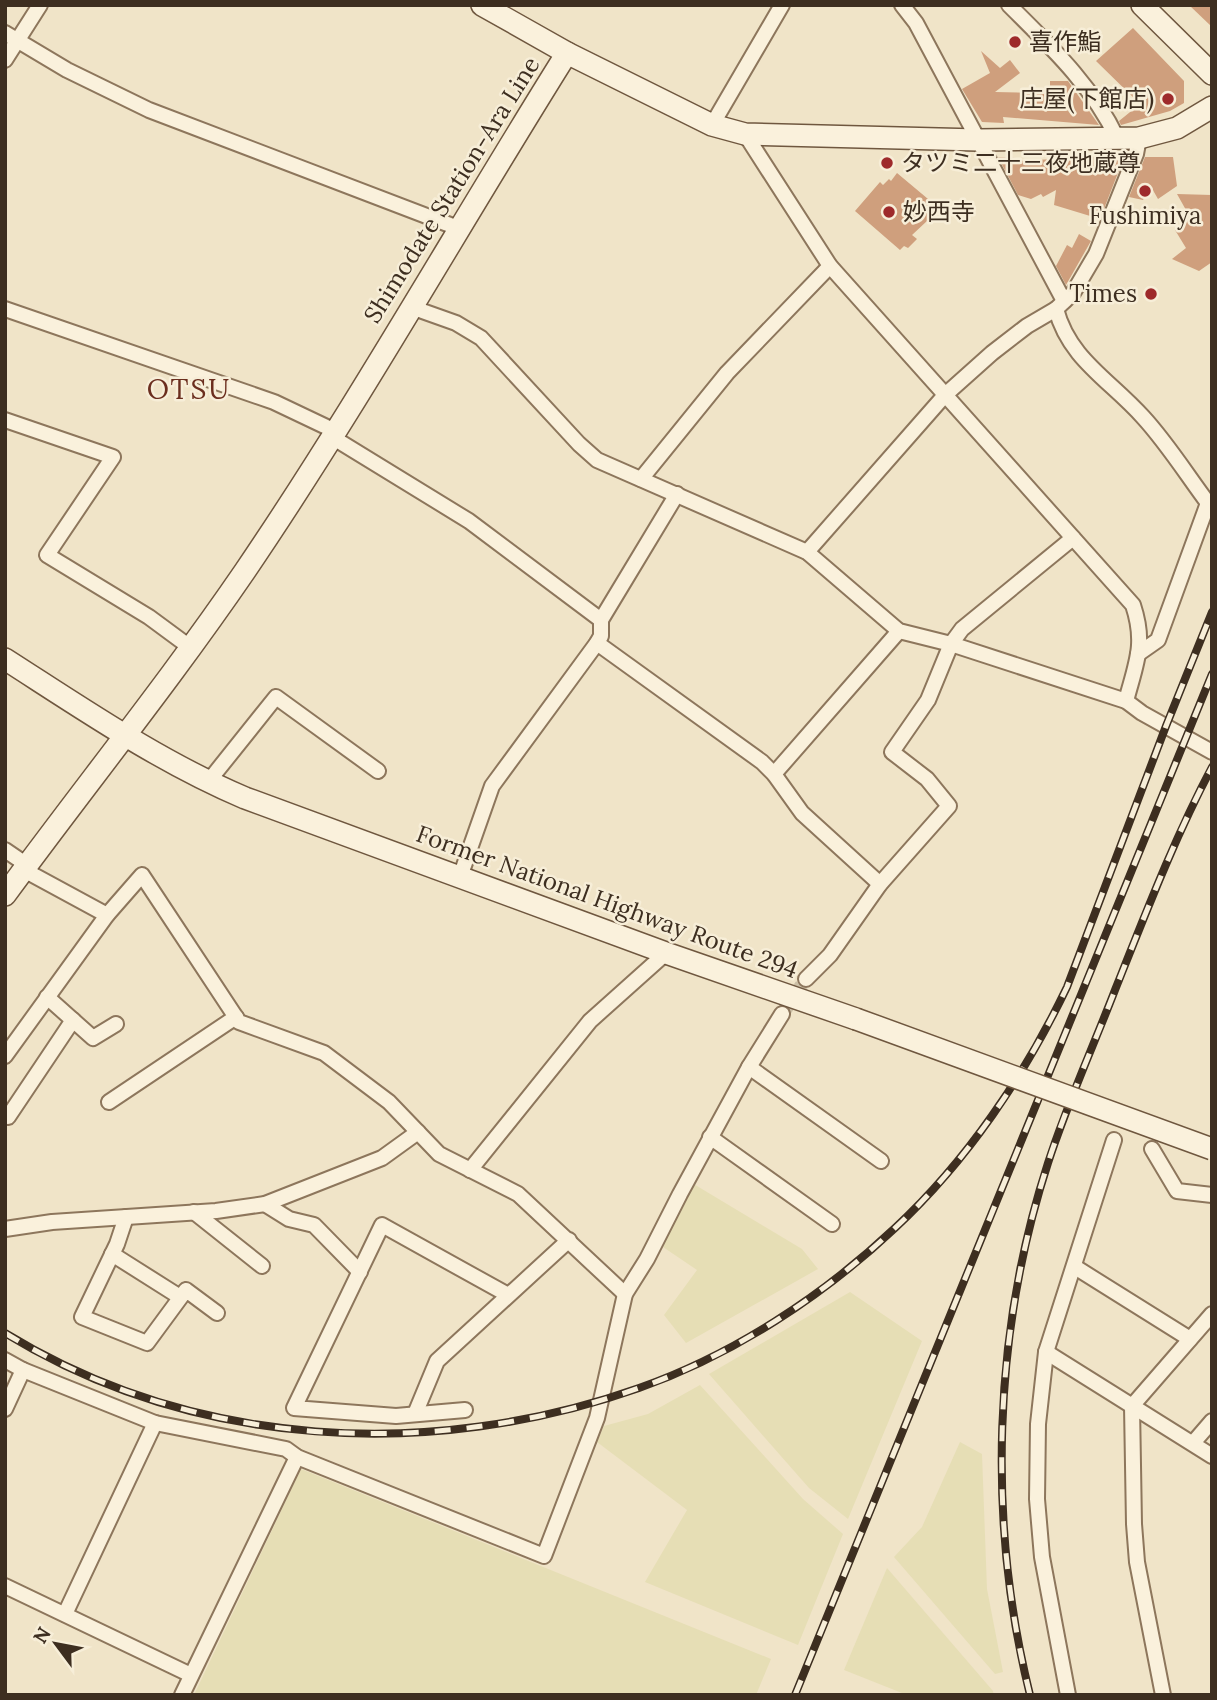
<svg xmlns="http://www.w3.org/2000/svg" width="1217" height="1700" viewBox="0 0 1217 1700" font-family="Lora,'Noto Sans JP',serif">
<style>
.farmland{fill:#e6deb5}
.building{fill:#cf9f7d}
.lines{fill:none;stroke-linecap:round;stroke-linejoin:round}
.street-tunnel{stroke:#ccc0a6;stroke-width:14;stroke-dasharray:14 7;stroke-linecap:butt}
.street-casing{stroke:#8d765c;stroke-width:18}
.secondary-casing{stroke:#6f573f;stroke-width:24}
.street{stroke:#faf1dc;stroke-width:14}
.secondary{stroke:#faf1dc;stroke-width:21}
.rail-casing{stroke:#3d2e20;stroke-width:8}
.rail{stroke:#f7eed8;stroke-width:5;stroke-dasharray:16;stroke-linecap:butt}
.secondary-bridge-casing{stroke:#6f573f;stroke-width:24;stroke-linecap:butt}
.secondary-bridge{stroke:#faf1dc;stroke-width:21}
.poi-dot{fill:#9e2a2b;stroke:#f7eed8;stroke-width:2.5}
.labels{text-anchor:middle;stroke-width:5;stroke-linejoin:round;paint-order:stroke}
.poi-label{font-size:24px;fill:#3d2e20;stroke:#f7eed8;text-anchor:start}
.street-label{font-size:24px;fill:#3d2e20;stroke:#f7eed8}
.quarter-label{font-size:28px;letter-spacing:2px;fill:#6b2e1e;stroke:#f7eed8}
</style>
<rect width="100%" height="100%" fill="#f0e4c8"/>
<g class="farmland">
<polygon points="692,1183 802,1249 818,1269 686,1343 664,1315 697,1270 663,1247"/>
<polygon points="850,1292 922,1341 848,1519 809,1488 709,1374"/>
<polygon points="700,1385 803,1499 843,1534 798,1645 645,1582 687,1510 597,1442 604,1426 648,1414"/>
<polygon points="960,1442 982,1454 987,1589 1003,1672 995,1674 894,1557 922,1527"/>
<polygon points="301,1469 771,1659 756,1695 194,1695"/>
<polygon points="887,1568 993,1691 994,1695 907,1695 844,1670"/>
</g>
<g class="building">
<polygon points="1189,5 1212,5 1212,27"/>
<polygon points="1133,28 1184,81 1184,103 1170,111 1121,125 1119,121 1140,104 1096,61"/>
<polygon points="981,51 1000,68 1010,60 1020,73 995,92 1050,93 1050,81 1068,81 1099,125 1003,117 1004,123 982,122 962,89 990,73"/>
<polygon points="1125,155 1100,219 1054,205 1056,190 1043,197 1041,194 1031,199 1018,195 998,157 1017,158 1018,161"/>
<polygon points="1145,157 1173,157 1177,186 1158,199 1150,185 1143,200 1129,197"/>
<polygon points="897,173 934,204 930,208 934,211 927,221 912,235 917,239 908,248 904,246 900,250 855,211 880,182 883,185 889,179 891,181"/>
<polygon points="1177,194 1212,195 1212,262 1199,271 1172,259 1186,248 1175,230 1191,219"/>
<polygon points="1079,234 1091,241 1066,285 1056,266 1067,245 1072,248"/>
</g>
<g class="lines">
<polyline class="street-tunnel" points="782,1014 806,979"/>
<g class="street-casing">
<g id="street">
<polyline points="902,5 916,23 1064,301"/>
<path d="M1009,5C1050,46 1092,85 1117,138"/>
<polyline points="5,33 67,70 149,110 458,228"/>
<polyline points="5,60 40,5"/>
<polyline points="712,125 782,5"/>
<path d="M745,134L830,266L1133,605C1146,644 1136,663 1126,701"/>
<polyline points="411,307 456,323 481,338 579,444 597,460 807,552 899,631 951,644 1126,701 1142,713 1212,752"/>
<polyline points="5,309 274,402 335,431"/>
<path d="M1056,309C1069,359 1110,380 1143,417C1167,443 1187,475 1208,503L1158,640L1138,654"/>
<polyline points="5,420 113,457 47,555 149,617 191,648"/>
<polyline points="332,437 469,521 601,620"/>
<polyline points="641,479 727,373 830,266"/>
<polyline points="807,552 945,395 992,353 1027,326 1056,309 1073,293 1096,254 1136,154 1139,138"/>
<polyline points="597,643 762,762 774,774 802,813 880,884"/>
<polyline points="774,774 899,631"/>
<polyline points="208,782 276,697 378,771"/>
<polyline points="5,850 27,865"/>
<polyline points="24,870 107,915"/>
<polyline points="460,877 492,786 597,643 601,636 601,620 677,494"/>
<polyline points="806,979 830,955 880,884 949,806 927,779 892,752 928,700 951,644 962,629 1073,538"/>
<polyline points="47,997 93,1038 116,1024"/>
<polyline points="5,1056 107,915 142,875 239,1022 324,1053 389,1102 439,1154 518,1194 625,1294"/>
<polyline points="749,1067 881,1161"/>
<polyline points="109,1102 236,1017"/>
<polyline points="5,1115 8,1117 73,1020"/>
<polyline points="710,1137 832,1224"/>
<polyline points="1152,1149 1177,1191 1212,1195"/>
<polyline points="470,1170 590,1021 666,953"/>
<polyline points="265,1204 289,1219 314,1225 360,1272"/>
<polyline points="194,1212 262,1266"/>
<polyline points="126,1217 117,1244 82,1317 147,1343 186,1290 217,1313"/>
<polyline points="5,1229 52,1222 216,1211 265,1204 382,1158 418,1132"/>
<polyline points="112,1254 180,1297"/>
<polyline points="1075,1267 1190,1339"/>
<polyline points="1046,1352 1212,1456"/>
<polyline points="5,1360 23,1370 155,1423 286,1449 297,1457 544,1556 597,1418 625,1294 647,1259 680,1194 749,1067 782,1014"/>
<polyline points="5,1409 23,1370"/>
<polyline points="465,1410 396,1416 294,1408 382,1225 508,1295"/>
<polyline points="415,1414 437,1361 569,1240"/>
<polyline points="1193,1443 1212,1421"/>
<polyline points="5,1586 191,1675"/>
<polyline points="65,1614 155,1423"/>
<polyline points="182,1695 297,1457"/>
<polyline points="1068,1695 1042,1557 1037,1499 1038,1424 1046,1352 1114,1140"/>
<polyline points="1163,1695 1137,1562 1134,1524 1132,1406 1212,1314"/>
</g>
</g>
<g class="secondary-casing">
<g id="secondary">
<polyline points="482,5 567,53 712,125 745,134 978,140 1139,138 1177,128 1212,107"/>
<polyline points="1142,5 1212,74"/>
<path d="M5,659C83,709 160,762 245,798L666,953L856,1019"/>
<path d="M5,895C85,786 169,682 245,571C359,403 459,225 567,53"/>
</g>
</g>
<use href="#street" class="street"/>
<use href="#secondary" class="secondary"/>
<g class="rail-casing">
<g id="rail">
<path d="M5,1333C195,1449 432,1461 639,1388C733,1355 823,1296 895,1228C967,1161 1025,1075 1067,987L1166,726L1212,612"/>
<polyline points="795,1695 1212,674"/>
<path d="M1030,1695C987,1522 993,1332 1048,1163C1067,1104 1093,1047 1115,990C1145,915 1174,839 1212,767"/>
</g>
</g>
<use href="#rail" class="rail"/>
<g class="secondary-bridge-casing">
<polyline id="secondary-bridge" points="856,1019 1212,1149"/>
</g>
<use href="#secondary-bridge" class="secondary-bridge"/>
</g>
<g class="poi-dot">
<circle cx="1015" cy="42" r="7"/>
<circle cx="1168" cy="99" r="7"/>
<circle cx="887" cy="163" r="7"/>
<circle cx="1145" cy="191" r="7"/>
<circle cx="889" cy="212" r="7"/>
<circle cx="1151" cy="294" r="7"/>
</g>
<g class="labels">
<g class="poi-label">
<text x="1029" y="50">喜作鮨</text>
<text x="1154" y="107" text-anchor="end">庄屋(下館店)</text>
<text x="901" y="171">タツミ二十三夜地蔵尊</text>
<text x="903" y="220">妙西寺</text>
<text x="1145" y="224" text-anchor="middle">Fushimiya</text>
<text x="1137" y="302" text-anchor="end">Times</text>
</g>
<g class="street-label">
<text transform="translate(452 190) rotate(-58)" y="8">Shimodate Station-Ara Line</text>
<text transform="translate(607 902) rotate(20)" y="8">Former National Highway Route 294</text>
</g>
<g class="quarter-label">
<text x="189" y="399">OTSU</text>
</g>
</g>
<rect width="1217" height="1700" fill="none" stroke="#3d2e20" stroke-width="14"/>
<g transform="translate(56 1644) rotate(302)" stroke="#f7eed8" stroke-width="5" paint-order="stroke">
<path d="M0-5L12 26L0 18L-12 26Z" fill="#3d2e20"/>
<text y="-10" font-size="19" font-weight="bold" text-anchor="middle" fill="#3d2e20">N</text>
</g>
</svg>
